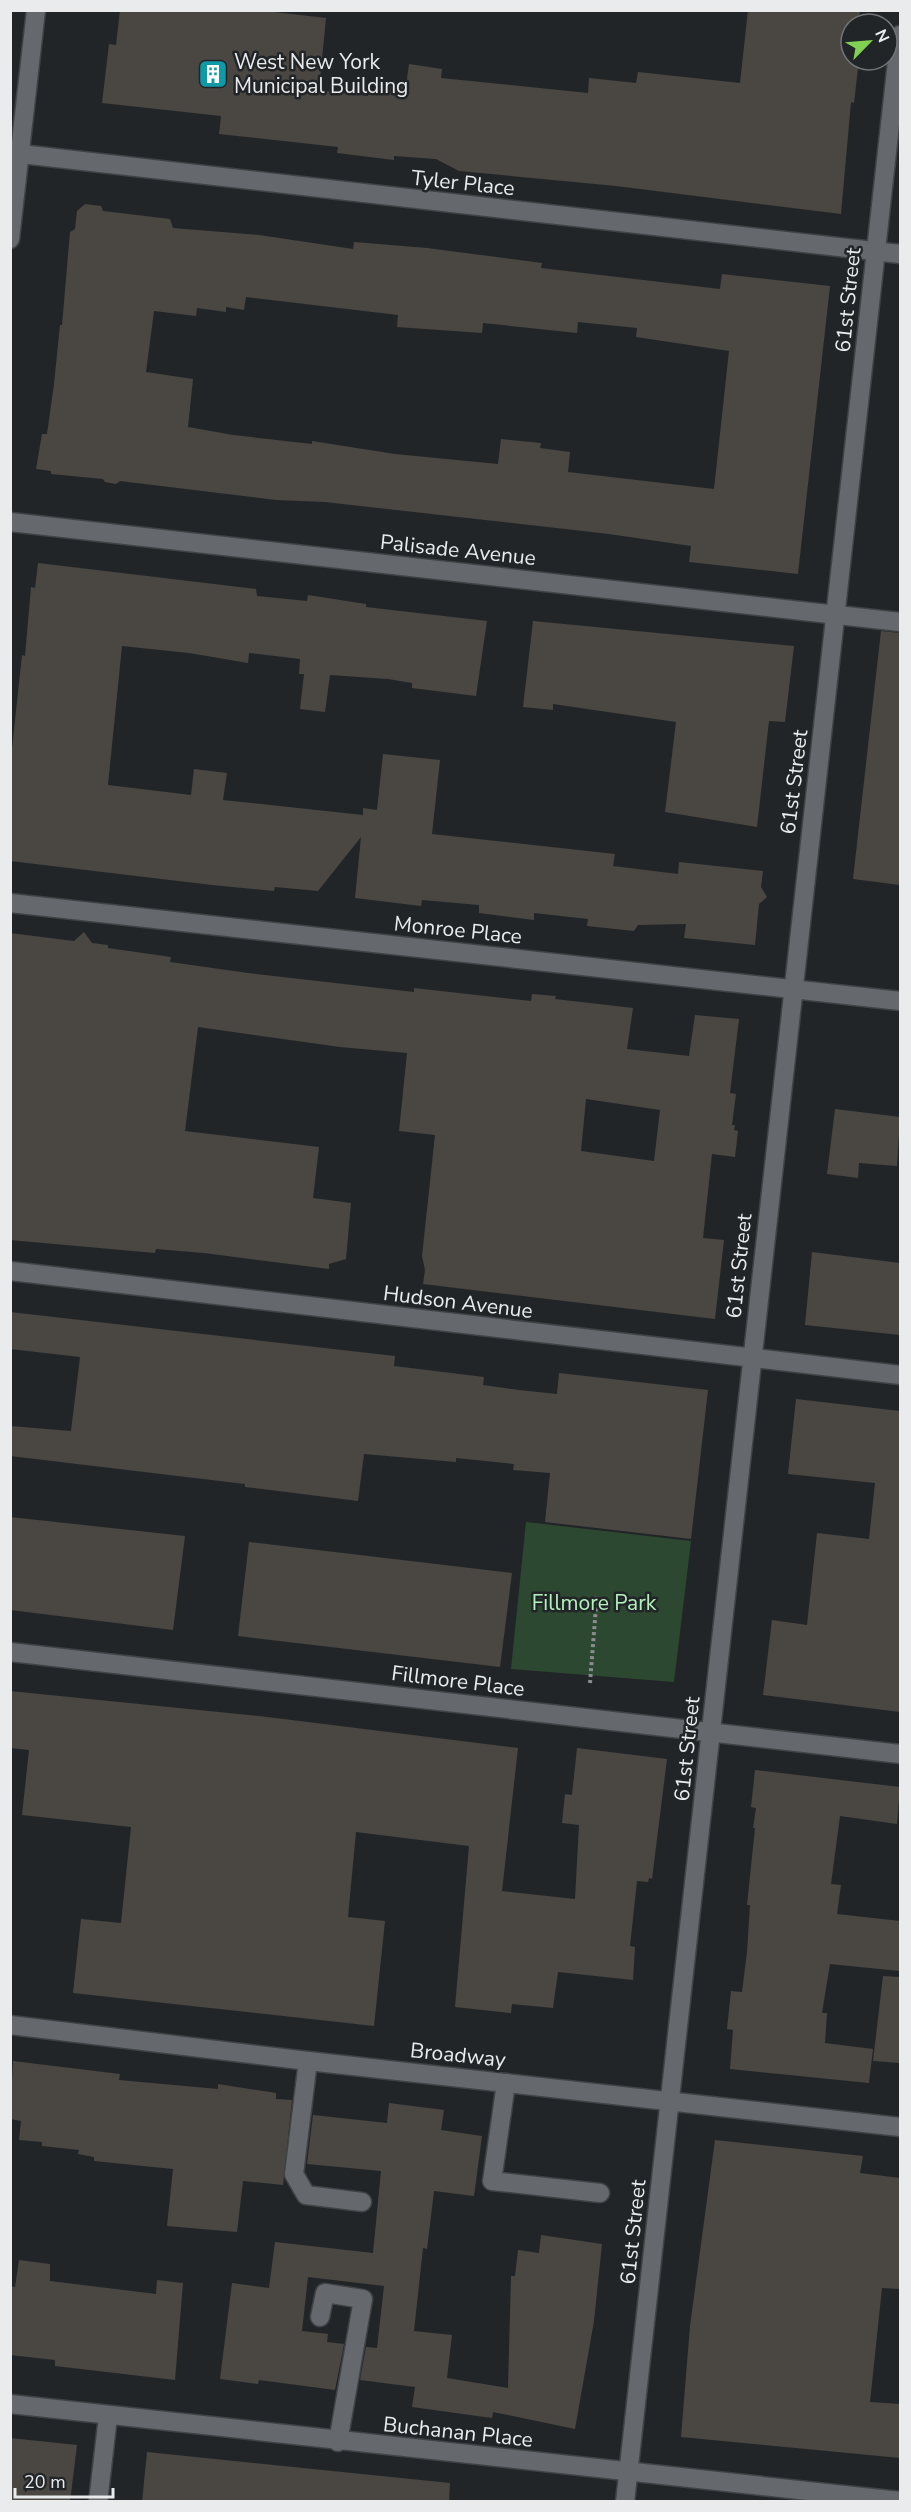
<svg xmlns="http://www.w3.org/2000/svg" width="911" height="2512" viewBox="0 0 911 2512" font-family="'Nunito Sans',sans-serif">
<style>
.green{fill:#2d4831}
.building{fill:#4a4743;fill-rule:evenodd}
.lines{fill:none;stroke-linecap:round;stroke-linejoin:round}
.minor-casing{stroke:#404346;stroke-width:21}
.path{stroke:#8a8c8f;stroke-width:4;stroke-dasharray:3 3;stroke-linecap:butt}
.minor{stroke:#65696d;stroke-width:18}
.labels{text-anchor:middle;stroke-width:5;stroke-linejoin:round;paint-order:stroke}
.poi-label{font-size:21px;fill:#e9ebed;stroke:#222528;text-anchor:start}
.street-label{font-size:21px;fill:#e9ebed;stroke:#222528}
.park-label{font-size:21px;fill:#b2f1bb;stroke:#222528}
</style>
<rect width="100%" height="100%" fill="#222528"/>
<polygon class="green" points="526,1522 691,1541 674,1682 511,1669"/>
<g class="building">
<polygon points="120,10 257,10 326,18 319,90 368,96 368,92 382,94 383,83 406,86 409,64 442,69 441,78 588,93 589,78 636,83 638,72 740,83 748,10 860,10 859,24 851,24 851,60 855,60 854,67 858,68 854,103 851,102 841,214 616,186 459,171 436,159 394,156 394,160 337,153 338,147 219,134 221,116 102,103 109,44 116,45"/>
<path d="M85,204L101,206L103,211L170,219L173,228L259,235L353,249L354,242L427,248L542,263L541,268L720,289L722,274L830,286L798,574L689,562L691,546L609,534L325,502L276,500L120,481L116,484L105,482L103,479L51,474V471L36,469L42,434H47L54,384L60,325H62L70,232L75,229L77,211ZM246,297L398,315L397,327L482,333L483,323L577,333L578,322L637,328L636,337L729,351L714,489L568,472L570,452L540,448L541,443L501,439L498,464L395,454L312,441V444L233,435L188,427L193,379L146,372L154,311L196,316L197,308L226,312V307L244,310Z"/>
<polygon points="38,563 256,589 257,596 307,601 308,595 366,604 366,607 487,621 476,696 412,688 412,683 388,679 330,675 325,712 300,709 304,674 299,674 300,659 249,653 248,663 189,653 122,646 108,785 191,795 194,769 227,773 223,800 363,815 363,808 377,810 383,754 440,760 432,834 615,854 613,866 678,874 679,862 763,871 761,887 767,897 759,904 755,945 684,938 686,924 638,925 634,931 587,926 588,919 534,913 534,920 479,913 479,905 422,900 421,906 355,898 361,837 318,891 275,887 274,891 212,885 10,861 10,767 22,655 25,656 31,587 35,588"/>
<polygon points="533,621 794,646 785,722 769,721 757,827 665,812 676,722 553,704 553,710 523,707"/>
<polygon points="881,631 900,633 900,885 853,879"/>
<path d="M84,932L92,943L108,945V948L171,957L170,962L248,973L414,992V988L531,1001L532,994L556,996L555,999L633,1008L627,1049L689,1056L695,1015L739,1019L730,1093L736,1094L732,1125H735L734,1130L738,1131L735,1157L712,1154L703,1238L724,1240L715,1319L423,1284L425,1270L422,1256L435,1135L399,1131L407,1053L340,1047L198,1027L185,1131L319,1147L313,1198L351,1203L346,1259L329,1264V1269L204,1253L156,1249L155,1253L10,1240V933L74,941ZM586,1099L660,1110L654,1161L581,1151Z"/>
<polygon points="835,1109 900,1117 897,1166 859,1163 858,1178 827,1174"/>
<polygon points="812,1252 900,1263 900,1335 805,1325"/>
<polygon points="10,1312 395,1356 394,1366 484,1377 483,1385 519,1390 557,1394 559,1373 708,1390 691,1539 545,1522 550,1473 513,1470 514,1464 456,1458 456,1462 364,1454 358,1501 245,1487 245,1484 10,1456 10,1426 71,1431 80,1357 10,1349"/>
<polygon points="796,1399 900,1411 900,1712 763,1695 772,1620 807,1625 817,1533 869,1539 875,1483 788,1474"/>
<polygon points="10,1517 185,1536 173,1630 10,1610"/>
<polygon points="249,1542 512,1573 500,1667 238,1636"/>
<polygon points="10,1691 259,1716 518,1748 502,1891 575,1899 579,1825 562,1823 565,1794 572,1795 577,1748 667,1759 652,1879 649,1878 648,1882 637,1881 630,1946 635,1947 633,1980 558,1972 553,2008 512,2004 511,2013 455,2007 469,1846 356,1832 348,1917 385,1921 374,2026 73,1993 81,1919 121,1923 131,1827 22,1815 29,1750 10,1748"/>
<polygon points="755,1770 900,1787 897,1824 840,1816 831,1884 841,1885 837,1914 900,1921 900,1971 830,1964 822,2013 827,2013 825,2043 873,2049 869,2083 730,2069 733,2030 727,2029 731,1991 742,1992 747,1952 750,1905 747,1905 755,1828 753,1828 756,1808 751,1807"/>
<polygon points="883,1976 900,1977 900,2063 873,2061"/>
<polygon points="13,2061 120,2074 119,2080 218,2089 218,2084 276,2093 276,2099 292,2100 283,2185 243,2181 237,2232 167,2226 173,2169 94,2161 94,2157 78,2154 79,2150 42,2146 42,2142 19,2140 21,2121 10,2119"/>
<polygon points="389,2103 444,2110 441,2130 482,2136 474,2196 434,2191 427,2249 423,2248 414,2331 452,2335 447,2378 508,2388 511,2276 515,2276 518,2250 539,2253 541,2235 602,2244 594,2321 575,2429 493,2412 492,2418 412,2407 415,2387 360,2380 366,2347 377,2348 384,2286 308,2277 302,2331 328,2334 327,2342 344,2344 335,2390 259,2380 258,2384 220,2379 232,2283 269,2288 275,2242 373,2253 381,2171 307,2164 313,2115 387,2123"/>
<polygon points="715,2140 863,2156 860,2173 900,2178 900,2289 882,2288 870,2402 900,2404 900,2458 681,2437 690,2326"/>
<polygon points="19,2260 50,2264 50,2281 156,2294 157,2280 183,2283 175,2380 55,2366 55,2360 10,2355 10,2286 15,2287"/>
<polygon points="10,2438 77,2445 70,2502 10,2502"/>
<polygon points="147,2452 450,2483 449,2502 142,2502"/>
</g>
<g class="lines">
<g class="minor-casing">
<g id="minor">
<polyline points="21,154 900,254"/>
<polyline points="10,239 36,10"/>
<polyline points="10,522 900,622"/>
<polyline points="10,903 900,1001"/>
<polyline points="10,1271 900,1375"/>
<polyline points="10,1652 900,1754"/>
<polyline points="10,2025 308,2061 900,2127"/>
<polyline points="308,2061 294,2174 306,2195 362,2202"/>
<polyline points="506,2083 492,2181 600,2193"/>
<polyline points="320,2317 325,2293 363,2299 338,2442"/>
<polyline points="10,2404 900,2501"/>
<polyline points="98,2502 108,2416"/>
<polyline points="625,2502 900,35"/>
</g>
</g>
<polyline class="path" points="590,1683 597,1594"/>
<use href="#minor" class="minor"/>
</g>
<defs>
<g id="building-square" transform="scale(1.5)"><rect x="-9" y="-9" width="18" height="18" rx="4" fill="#0f9aa8" stroke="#222528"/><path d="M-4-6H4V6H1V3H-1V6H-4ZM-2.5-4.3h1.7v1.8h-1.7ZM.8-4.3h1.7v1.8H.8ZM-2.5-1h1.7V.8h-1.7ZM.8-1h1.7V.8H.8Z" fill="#fff"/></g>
</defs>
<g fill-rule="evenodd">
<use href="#building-square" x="213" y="74"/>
</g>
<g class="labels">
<g class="poi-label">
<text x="234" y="69">West New York<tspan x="234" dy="24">Municipal Building</tspan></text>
</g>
<g class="street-label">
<text transform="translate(463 183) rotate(6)" y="7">Tyler Place</text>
<text transform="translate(848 300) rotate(-84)" y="7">61st Street</text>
<text transform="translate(458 550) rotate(6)" y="7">Palisade Avenue</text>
<text transform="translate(794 782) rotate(-83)" y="7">61st Street</text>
<text transform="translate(458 930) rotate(6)" y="7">Monroe Place</text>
<text transform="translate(739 1266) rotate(-84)" y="7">61st Street</text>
<text transform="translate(458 1302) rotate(7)" y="7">Hudson Avenue</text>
<text transform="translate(458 1681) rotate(7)" y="7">Fillmore Place</text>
<text transform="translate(687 1749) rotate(-84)" y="7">61st Street</text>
<text transform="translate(458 2055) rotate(6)" y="7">Broadway</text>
<text transform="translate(633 2232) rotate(-84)" y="7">61st Street</text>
<text transform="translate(458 2432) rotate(6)" y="7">Buchanan Place</text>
</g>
<g class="park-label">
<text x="594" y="1610">Fillmore Park</text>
</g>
</g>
<rect width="911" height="2512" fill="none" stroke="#e9ebed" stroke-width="24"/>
<g transform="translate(869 42) rotate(65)"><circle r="28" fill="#222528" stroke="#727477" stroke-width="1.5"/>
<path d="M0-4.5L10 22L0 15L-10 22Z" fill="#80d051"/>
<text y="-9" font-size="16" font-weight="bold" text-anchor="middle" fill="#e9ebed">N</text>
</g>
<path d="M15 2488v9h98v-9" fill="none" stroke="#e9ebed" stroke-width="3"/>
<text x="24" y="2488" font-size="18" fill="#e9ebed" stroke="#222528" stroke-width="4.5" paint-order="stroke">20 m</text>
</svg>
